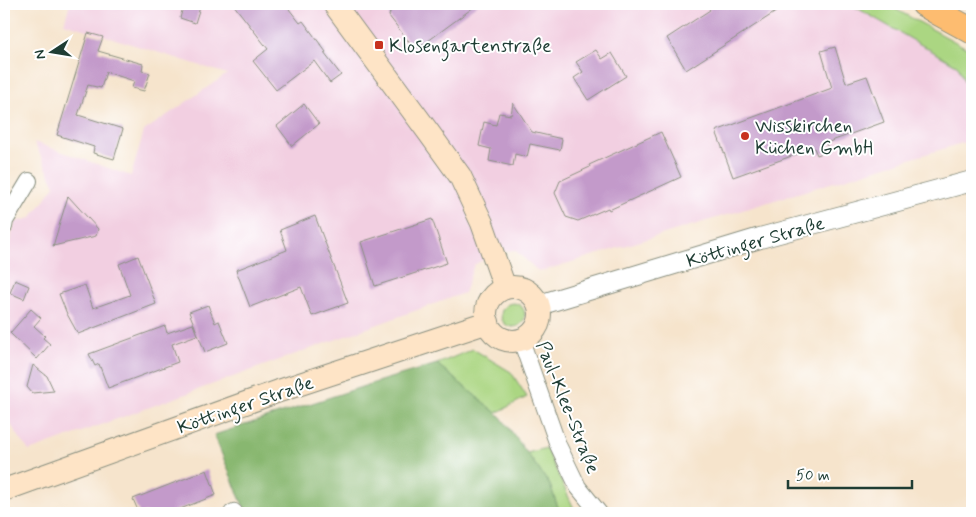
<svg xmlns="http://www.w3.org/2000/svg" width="976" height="517" viewBox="0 0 976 517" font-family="Mynerve,sans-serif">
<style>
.built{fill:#f2cfe1}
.green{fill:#abd682;stroke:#658a5b}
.forest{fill:#88b770;stroke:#547a52}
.building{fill:#c39aca}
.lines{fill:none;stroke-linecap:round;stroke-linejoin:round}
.minor-casing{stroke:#8a9080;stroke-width:18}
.tertiary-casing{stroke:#8a9080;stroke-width:22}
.secondary-casing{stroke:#8a9080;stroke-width:24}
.primary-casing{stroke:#8a9080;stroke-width:27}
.minor{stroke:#fff;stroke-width:16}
.tertiary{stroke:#fff;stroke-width:20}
.secondary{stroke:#fee4c6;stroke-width:22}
.primary{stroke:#fdbc70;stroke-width:25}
.poi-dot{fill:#c8321e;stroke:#fff;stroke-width:2}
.labels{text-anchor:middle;stroke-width:4;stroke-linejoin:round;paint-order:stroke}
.poi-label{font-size:19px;fill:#1f3d34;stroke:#fff;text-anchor:start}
.street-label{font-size:19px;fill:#1f3d34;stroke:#fff}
</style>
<rect width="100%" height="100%" fill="#fff"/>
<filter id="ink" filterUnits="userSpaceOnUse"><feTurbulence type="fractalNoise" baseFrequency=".02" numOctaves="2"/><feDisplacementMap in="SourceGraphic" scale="10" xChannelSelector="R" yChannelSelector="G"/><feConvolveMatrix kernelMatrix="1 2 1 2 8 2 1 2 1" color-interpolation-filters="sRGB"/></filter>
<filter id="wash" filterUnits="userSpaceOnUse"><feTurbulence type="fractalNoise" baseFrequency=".0096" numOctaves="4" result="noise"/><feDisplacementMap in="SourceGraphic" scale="20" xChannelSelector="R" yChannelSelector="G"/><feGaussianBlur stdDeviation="1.12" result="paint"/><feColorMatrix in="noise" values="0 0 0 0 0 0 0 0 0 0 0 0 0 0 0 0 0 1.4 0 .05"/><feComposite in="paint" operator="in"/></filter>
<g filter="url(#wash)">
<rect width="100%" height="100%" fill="#f6e4cc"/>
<polygon class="built" points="70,4 850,4 958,66 972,101 972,140 539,272 515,250 497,252 474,265 464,293 29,451 4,415 4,264 15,222 31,218 55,186 34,142 131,176 144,131 227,74 64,23"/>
<g class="green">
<polygon points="850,4 886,4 972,51 972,101 958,66"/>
<circle cx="513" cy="315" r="12"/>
<polygon points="473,349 511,372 527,397 496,413 437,364"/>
<polygon points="546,448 576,513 560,513 550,485 527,453"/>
</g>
<polygon class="forest" points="437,364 501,417 550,485 560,513 246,513 214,435 380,381"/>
<g id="blocks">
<g class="building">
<polygon points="184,4 201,4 195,23 180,18"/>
<polygon points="233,4 285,4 300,23 303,21 326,52 324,53 341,75 330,83 314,61 276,90 253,61 268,49"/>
<polygon points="396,4 478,4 420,47 412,46 389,16 391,8"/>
<polygon points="706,4 788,4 686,70 667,38 710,10"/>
<polygon points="88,33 103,37 98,51 143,64 142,71 150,73 144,91 132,88 134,81 106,72 101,88 88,85 78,115 123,129 114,159 93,153 94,147 57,135"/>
<polygon points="835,47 846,83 867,76 884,122 826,143 829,151 817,155 814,148 733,177 716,131 832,88 821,51"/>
<polygon points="596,50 602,59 612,53 626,76 588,100 574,78 583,72 576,62"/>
<polygon points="513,103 532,132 562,139 560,150 530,144 527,157 515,154 513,166 489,161 491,149 479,146 484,122 496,125 499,113 511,115"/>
<polygon points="304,104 319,124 292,146 277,126"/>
<polygon points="661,132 681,177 609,210 608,208 578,221 566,217 555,193 560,181 590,167 589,165"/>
<polygon points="68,196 98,229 96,236 53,246"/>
<polygon points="315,216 348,303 312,316 301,287 250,307 236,270 287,250 280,230"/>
<polygon points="432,219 447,263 375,286 361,242"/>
<polygon points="138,256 156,304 78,334 67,314 59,294 85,285 93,308 130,295 119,264"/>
<polygon points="15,280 29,286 24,299 10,293"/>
<polygon points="208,305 215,323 219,321 228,343 205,352 189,312"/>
<polygon points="31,309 41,318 34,326 45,336 43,338 50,344 37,359 10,333"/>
<polygon points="193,324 197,335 172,344 178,362 108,388 99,364 95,366 89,354 165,326 167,333"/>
<polygon points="33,365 47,376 54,391 32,393 27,387"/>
<polygon points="207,470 216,495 170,513 139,513 133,499"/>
</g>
</g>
</g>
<g filter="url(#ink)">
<use href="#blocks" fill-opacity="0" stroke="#8a9080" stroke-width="1"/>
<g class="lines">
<g class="minor-casing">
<g id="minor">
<polyline points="4,227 5,221 29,181"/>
<polyline points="521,340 558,445 578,487 599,513"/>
<polyline points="232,513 234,512 235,513"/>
</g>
</g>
<g class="tertiary-casing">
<polyline id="tertiary" points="539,305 760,238 972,181"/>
</g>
<g class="secondary-casing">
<g id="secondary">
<polyline points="334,4 429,133 460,176 482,223 505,288"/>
<circle cx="513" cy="314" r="27"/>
<polyline points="4,490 279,391 488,322"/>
</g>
</g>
<g class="primary-casing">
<polyline id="primary" points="924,4 939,13 972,31"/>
</g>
<use href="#minor" class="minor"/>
<use href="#tertiary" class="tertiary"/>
<use href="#secondary" class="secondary"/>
<use href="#primary" class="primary"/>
</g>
</g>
<g class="poi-dot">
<rect x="374" y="40" width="10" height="10" rx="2.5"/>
<circle cx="745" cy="136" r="5"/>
</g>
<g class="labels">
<g class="poi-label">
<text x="389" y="52">Klosengartenstraße</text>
<text x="755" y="132">Wisskirchen<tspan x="755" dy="22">Küchen GmbH</tspan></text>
</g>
<g class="street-label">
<text transform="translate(755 241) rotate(-16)" y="7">Köttinger Straße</text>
<text transform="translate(245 404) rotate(-19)" y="7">Köttinger Straße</text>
<text transform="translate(569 407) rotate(68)" y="7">Paul-Klee-Straße</text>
</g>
</g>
<rect width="976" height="517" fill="none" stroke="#fff" stroke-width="20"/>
<g transform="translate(52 52) rotate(258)" stroke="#ffffff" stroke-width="4" paint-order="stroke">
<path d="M0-4L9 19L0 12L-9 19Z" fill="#1f3d34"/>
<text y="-8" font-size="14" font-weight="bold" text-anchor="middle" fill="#1f3d34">N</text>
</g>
<path d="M788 480v8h124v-8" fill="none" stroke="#1f3d34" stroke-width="2.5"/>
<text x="796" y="480" font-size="15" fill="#1f3d34" stroke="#ffffff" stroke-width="4" paint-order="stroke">50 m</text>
</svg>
